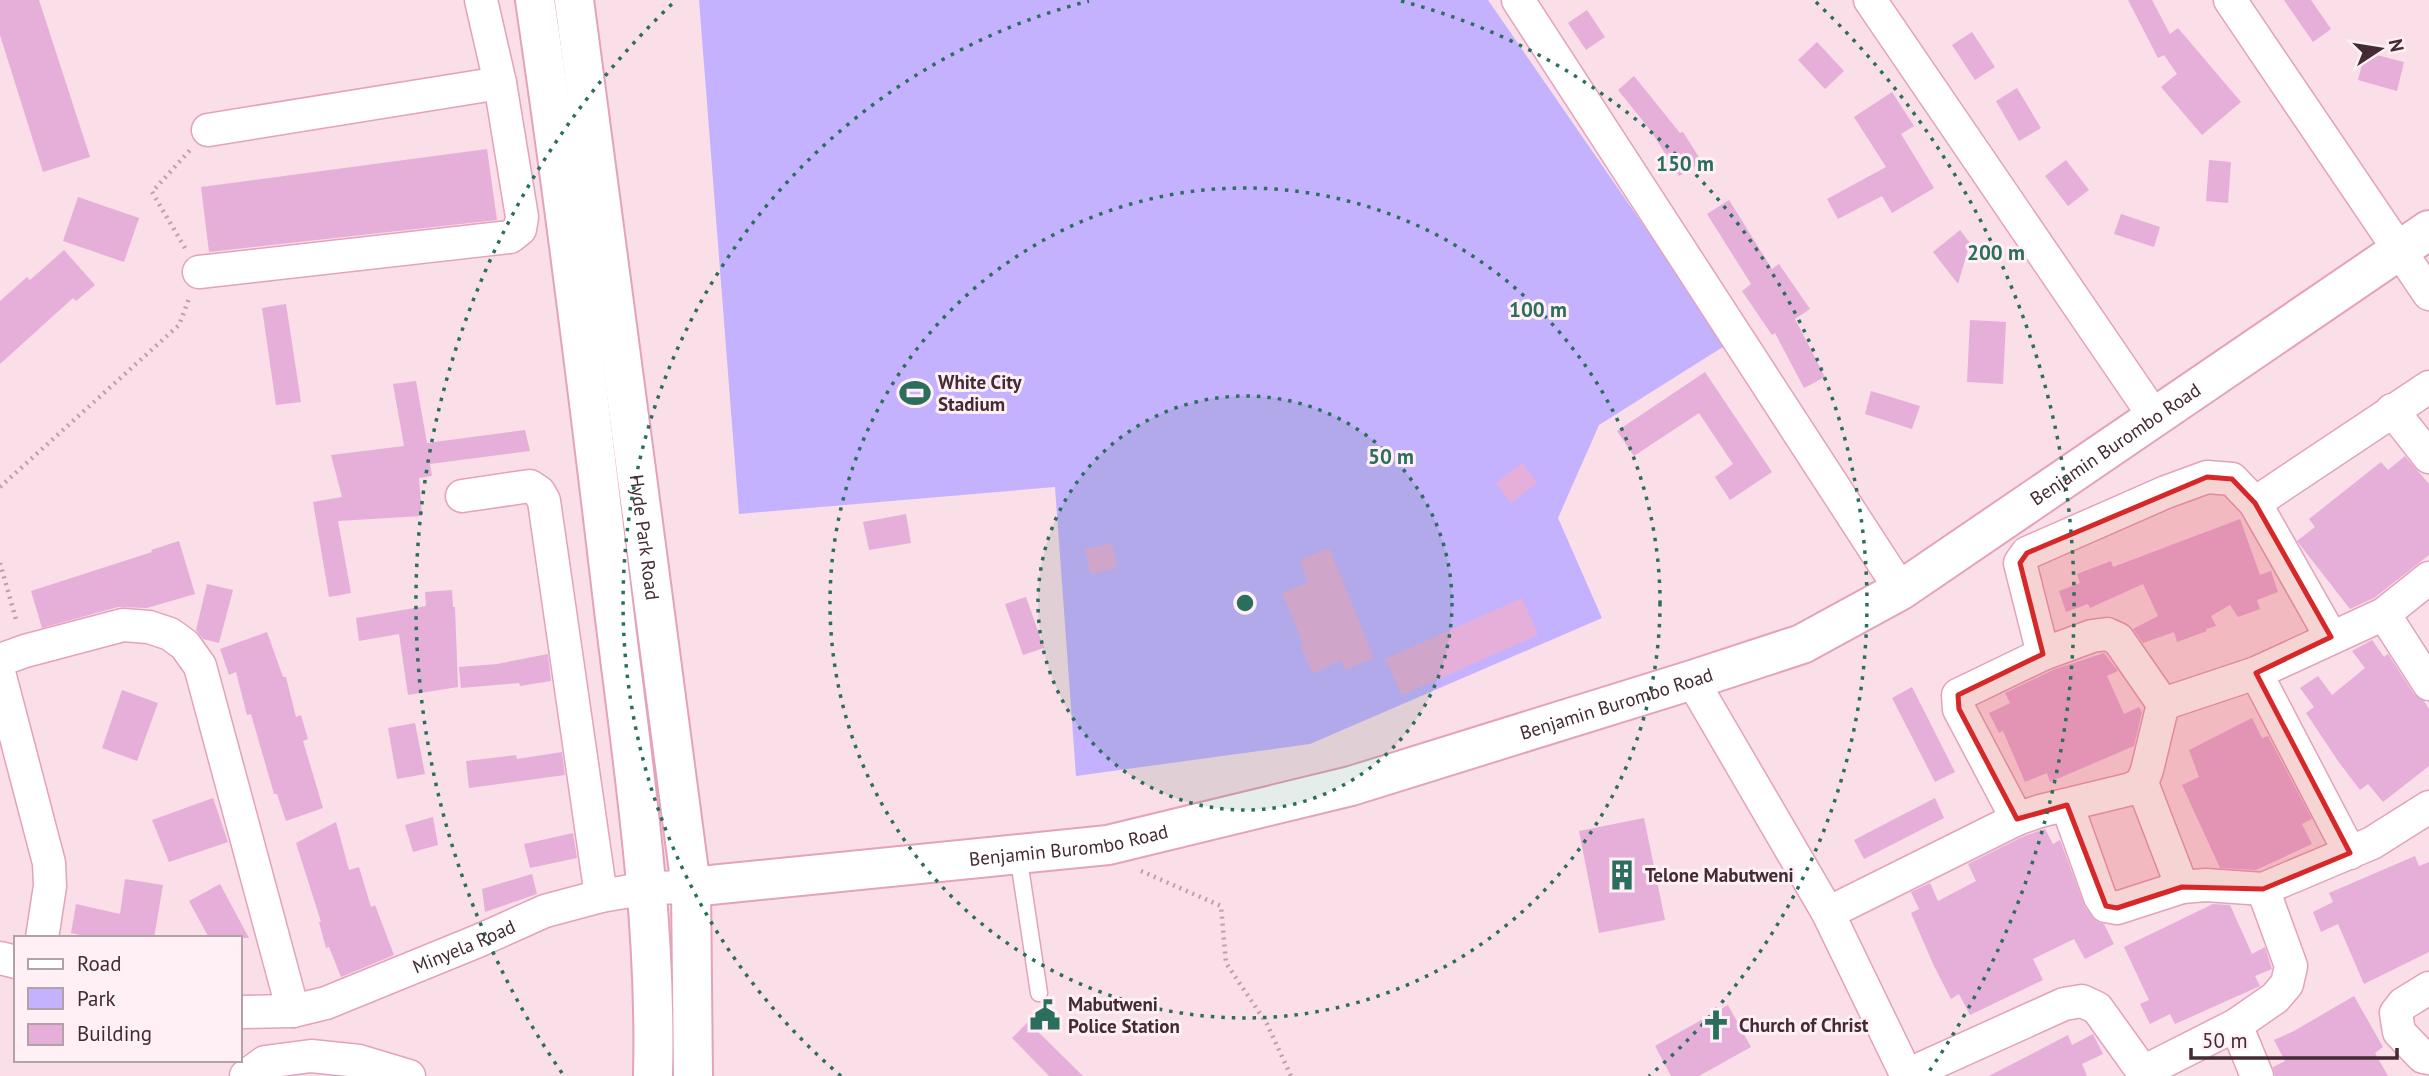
<svg xmlns="http://www.w3.org/2000/svg" width="2429" height="1076" viewBox="0 0 2429 1076" font-family="'PT Sans',sans-serif">
<style>
.green{fill:#c4b2fe}
.building{fill:#e6afd9}
.lines{fill:none;stroke-linecap:round;stroke-linejoin:round}
.service-casing{stroke:#e4a2bb;stroke-width:19}
.minor-casing{stroke:#e4a2bb;stroke-width:35}
.tertiary-casing{stroke:#e4a2bb;stroke-width:42}
.path{stroke:#bca1ab;stroke-width:4.5;stroke-dasharray:2 5;stroke-linecap:butt}
.service{stroke:#fff;stroke-width:16}
.minor{stroke:#fff;stroke-width:32}
.tertiary{stroke:#fff;stroke-width:38}
.marked{fill:#d62828;fill-opacity:0.2;stroke:#d62828;stroke-width:5;stroke-linejoin:round}
.ring{fill:none;stroke:#2c6e5e;stroke-width:3.5;stroke-dasharray:3.5 7}
.labels{text-anchor:middle;stroke-width:6;stroke-linejoin:round;paint-order:stroke}
.poi-label{font-size:19px;font-weight:bold;fill:#442a34;stroke:#fef0f4;text-anchor:start}
.street-label{font-size:19px;fill:#442a34;stroke:#fef0f4}
.centre{fill:#2c6e5e;stroke:#fef0f4;stroke-width:3.5}
.ring-label{font-size:21px;text-anchor:middle;font-weight:bold;fill:#2c6e5e;stroke:#fef0f4;stroke-width:6;stroke-linejoin:round;paint-order:stroke}
</style>
<rect width="100%" height="100%" fill="#fadee8"/>
<polygon class="green" points="699,0 1488,0 1726,345 1599,425 1558,518 1602,618 1310,744 1076,776 1055,487 739,514"/>
<g class="building">
<polygon points="0,0 39,0 90,157 43,172 0,35"/>
<polygon points="2128,0 2152,0 2170,34 2178,28 2241,102 2202,135 2161,87 2177,74 2164,55 2158,58"/>
<polygon points="2284,0 2311,0 2331,29 2313,42"/>
<polygon points="1587,10 1605,37 1586,50 1568,23"/>
<polygon points="1972,32 1995,67 1975,80 1952,45"/>
<polygon points="1817,42 1844,71 1825,89 1798,60"/>
<polygon points="2365,52 2404,62 2397,91 2358,80"/>
<polygon points="1634,76 1680,133 1683,132 1702,162 1679,176 1651,131 1618,90"/>
<polygon points="2017,88 2041,128 2019,141 1996,101"/>
<polygon points="1892,92 1914,126 1901,134 1934,188 1892,213 1882,196 1838,219 1827,199 1886,167 1854,117"/>
<polygon points="487,149 497,220 209,252 201,187"/>
<polygon points="2066,160 2089,190 2068,206 2045,176"/>
<polygon points="2209,160 2231,162 2228,203 2206,201"/>
<polygon points="78,197 139,218 124,262 63,241"/>
<polygon points="1729,200 1772,269 1779,264 1810,309 1795,319 1825,377 1804,388 1775,333 1772,335 1742,291 1751,284 1707,214"/>
<polygon points="2121,214 2160,227 2154,247 2114,234"/>
<polygon points="1960,230 1970,243 1958,284 1933,252"/>
<polygon points="64,250 95,285 76,301 73,298 0,364 0,301 27,277 30,280"/>
<polygon points="286,304 301,402 276,405 262,308"/>
<polygon points="1970,320 2006,322 2003,384 1967,382"/>
<polygon points="1705,372 1772,472 1730,500 1715,477 1733,464 1699,413 1634,456 1617,431"/>
<polygon points="416,381 427,443 525,430 530,451 430,464 432,476 419,478 422,516 338,521 351,593 329,597 313,502 342,497 331,455 404,446 393,384"/>
<polygon points="1871,391 1920,406 1912,429 1865,414"/>
<polygon points="2405,456 2429,484 2429,555 2374,598 2350,609 2297,541 2315,527 2309,519 2381,462 2388,470"/>
<polygon points="1522,463 1537,483 1511,503 1496,483"/>
<polygon points="906,514 911,543 869,550 863,522"/>
<polygon points="2240,519 2260,575 2271,571 2278,592 2257,600 2260,609 2238,617 2230,605 2211,616 2216,626 2206,629 2207,631 2177,642 2174,632 2143,643 2133,629 2158,616 2143,584 2090,608 2088,604 2066,612 2059,591 2080,583 2077,574 2111,561 2113,567"/>
<polygon points="179,541 195,594 147,608 118,607 42,628 31,591 152,552 151,550"/>
<polygon points="1112,543 1117,568 1090,574 1085,549"/>
<polygon points="1329,548 1374,658 1345,670 1341,660 1313,674 1300,646 1303,644 1282,593 1308,582 1300,560"/>
<polygon points="207,584 233,590 219,643 203,639 196,630"/>
<polygon points="452,590 453,607 455,607 458,687 408,695 399,634 359,641 356,618 426,606 425,592"/>
<polygon points="1026,597 1044,648 1023,655 1005,604"/>
<polygon points="1522,598 1538,635 1402,695 1385,659"/>
<polygon points="267,632 283,677 286,677 296,717 301,715 308,739 303,741 323,808 286,821 277,794 274,794 251,714 247,715 236,672 229,675 220,649"/>
<polygon points="2372,640 2384,657 2388,654 2414,694 2424,701 2429,709 2429,766 2383,802 2368,784 2360,790 2338,761 2306,713 2314,707 2300,688 2318,676 2332,695 2365,668 2352,651"/>
<polygon points="2104,653 2118,671 2107,676 2124,714 2139,707 2142,712 2134,746 2050,782 2047,773 2025,782 2003,731 1999,733 1989,713 2010,703 2005,693 2055,669"/>
<polygon points="548,654 551,681 520,686 519,683 461,688 459,667 497,664"/>
<polygon points="1912,687 1955,772 1935,782 1892,698"/>
<polygon points="122,690 158,703 137,761 102,748"/>
<polygon points="2252,718 2262,738 2268,736 2312,819 2302,824 2312,844 2256,870 2220,868 2182,785 2199,777 2189,750"/>
<polygon points="415,723 425,774 397,779 388,728"/>
<polygon points="562,752 565,775 469,788 466,761 516,755 517,759"/>
<polygon points="213,798 228,842 169,862 152,820"/>
<polygon points="1935,798 1944,818 1864,859 1854,840"/>
<polygon points="433,817 438,845 413,852 405,825"/>
<polygon points="1644,818 1665,920 1599,933 1579,831"/>
<polygon points="336,822 349,870 359,867 371,907 375,905 394,955 341,977 329,947 326,948 319,922 321,922 296,843"/>
<polygon points="2045,829 2053,844 2060,840 2085,907 2096,921 2104,924 2114,944 2085,959 2074,939 2033,959 2043,980 1970,1015 1959,994 1951,999 1934,966 1911,913 1919,909 1911,892 1930,883 1938,901 1976,881 1968,864 2024,836"/>
<polygon points="573,833 577,858 530,868 524,844"/>
<polygon points="2415,856 2419,866 2429,862 2429,952 2364,984 2338,924 2321,932 2313,912 2333,902 2329,893"/>
<polygon points="532,874 537,894 485,912 482,889"/>
<polygon points="125,879 163,885 154,938 94,938 71,933 76,904 120,914"/>
<polygon points="220,884 249,938 209,938 189,901"/>
<polygon points="2213,904 2230,905 2252,954 2265,947 2272,969 2255,976 2260,986 2175,1024 2170,1014 2150,1024 2140,1004 2149,1000 2124,947"/>
<polygon points="2354,996 2383,1047 2375,1053 2388,1076 2275,1076 2273,1067 2285,1061 2274,1040 2294,1031"/>
<polygon points="1728,1005 1751,1047 1699,1076 1671,1076 1655,1046"/>
<polygon points="1028,1022 1083,1076 1049,1076 1012,1038"/>
<polygon points="2093,1034 2103,1054 2082,1064 2087,1076 1989,1076 2068,1035 2072,1045"/>
</g>
<g class="lines">
<g class="service-casing">
<polyline id="service" points="1018,854 1039,993"/>
</g>
<g class="minor-casing">
<g id="minor">
<polyline points="1518,0 1901,590"/>
<polyline points="1870,0 2154,416"/>
<polyline points="2230,0 2429,294"/>
<polyline points="208,130 500,83"/>
<polyline points="199,272 510,237 520,229 522,217 500,83 481,0"/>
<polyline points="2392,410 2429,457"/>
<polyline points="462,496 530,486 539,492 544,501 601,896"/>
<polyline points="2255,503 2429,387"/>
<polyline points="2384,614 2429,684"/>
<polyline points="2043,654 2020,563 2027,553 2166,492 2207,477 2232,479 2255,503 2331,637"/>
<polyline points="0,660 25,651 123,625 149,627 170,634 185,645 200,666 293,1011"/>
<polyline points="2256,673 2350,853"/>
<polyline points="0,676 49,863 50,886 42,938"/>
<polyline points="1692,680 1828,913 1907,1076"/>
<polyline points="2142,783 2182,887 2206,885 2263,889 2372,843 2429,807"/>
<polyline points="2067,805 2100,897 2106,906 2117,908 2182,887"/>
<polyline points="2017,819 1959,709 1958,695 2043,654 2092,636 2107,634 2118,639 2163,704"/>
<polyline points="1828,913 2017,819 2040,811 2131,789 2142,783 2147,770 2163,704 2256,673 2384,614 2429,578"/>
<polyline points="0,958 16,962"/>
<polyline points="2429,988 2403,1004 2396,1013 2399,1032 2423,1057 2429,1058"/>
<path id="s1" d="M240,1012L293,1011L326,1003L478,941L545,911L601,896L648,888L691,887"/>
<polyline points="2236,1025 2275,998 2287,984 2291,966 2263,889"/>
<polyline points="1907,1075 2064,1004 2082,1001 2097,1008 2143,1072 2236,1025 2257,1076"/>
<polyline points="246,1076 265,1062 311,1056 359,1061 409,1076"/>
</g>
</g>
<g class="tertiary-casing">
<g id="tertiary">
<path d="M535,0C565,203 590,406 614,610C633,765 657,920 653,1076"/>
<path id="s2" d="M574,0L691,887L693,1076"/>
<path id="s3" d="M691,887L1108,845L1351,786L1692,680L1802,644L1901,590L2429,230"/>
</g>
</g>
<g class="path">
<polyline points="185,248 152,192 190,150"/>
<polyline points="0,487 179,325 190,296"/>
<polyline points="0,563 17,623"/>
<polyline points="1141,871 1221,906 1226,963 1267,1024 1291,1076"/>
</g>
<use href="#service" class="service"/>
<use href="#minor" class="minor"/>
<use href="#tertiary" class="tertiary"/>
</g>
<path class="marked" d="M2207,477L2232,479L2255,503L2331,637L2256,673L2350,853L2263,889L2182,887L2117,908L2106,906L2067,805L2017,819L1959,709L1958,695L2043,654L2020,563L2027,553Z"/>
<circle cx="1245" cy="603" r="207" fill="#2c6e5e" fill-opacity=".12"/>
<g class="ring">
<circle cx="1245" cy="603" r="207"/>
<circle cx="1245" cy="603" r="415"/>
<path d="M841 1076A622 622 0 0 1 1089 1M1401 1A622 622 0 0 1 1649 1076"/>
<path d="M562 1073A829 829 0 0 1 674 2M1816 2A829 829 0 0 1 1928 1073"/>
</g>
<defs>
<g id="stadium-bare" transform="scale(2.415)"><path d="M0-5a6.5 5 0 1 0 0 10a6.5 5 0 1 0 0-10ZM-3.5-1.8h7v3.6h-7Z" fill="#2c6e5e" stroke="#fef0f4" stroke-width="2.5" paint-order="stroke"/></g>
<g id="building-bare" transform="scale(2.415)"><path d="M-4-6H4V6H1V3H-1V6H-4ZM-2.5-4.3h1.7v1.8h-1.7ZM.8-4.3h1.7v1.8H.8ZM-2.5-1h1.7V.8h-1.7ZM.8-1h1.7V.8H.8Z" fill="#2c6e5e" stroke="#fef0f4" stroke-width="2.5" paint-order="stroke"/></g>
<g id="civic-bare" transform="scale(2.415)"><path d="M-.6-6.5H3V-4.5H.6V-3L4-1V1h2V6H-6V1h2V-1L-.6-3ZM-1.2 2.5V6h2.4V2.5Z" fill="#2c6e5e" stroke="#fef0f4" stroke-width="2.5" paint-order="stroke"/></g>
<g id="church-bare" transform="scale(2.415)"><path d="M-1.2-6h2.4v3.5h3.3v2.4h-3.3V6h-2.4V-.1h-3.3v-2.4h3.3Z" fill="#2c6e5e" stroke="#fef0f4" stroke-width="2.5" paint-order="stroke"/></g>
</defs>
<g fill-rule="evenodd">
<use href="#stadium-bare" x="915" y="393"/>
<use href="#building-bare" x="1622" y="875"/>
<use href="#civic-bare" x="1045" y="1015"/>
<use href="#church-bare" x="1716" y="1025"/>
</g>
<g class="labels">
<g class="poi-label">
<text x="938" y="389">White City<tspan x="938" dy="22">Stadium</tspan></text>
<text x="1645" y="882">Telone Mabutweni</text>
<text x="1068" y="1011">Mabutweni<tspan x="1068" dy="22">Police Station</tspan></text>
<text x="1739" y="1032">Church of Christ</text>
</g>
<g class="street-label">
<text dy="7" stroke="none"><textPath href="#s3" startOffset="1514">Benjamin Burombo Road</textPath></text>
<text dy="7" stroke="none"><textPath href="#s2" startOffset="542">Hyde Park Road</textPath></text>
<text dy="7" stroke="none"><textPath href="#s3" startOffset="947">Benjamin Burombo Road</textPath></text>
<text dy="7" stroke="none"><textPath href="#s3" startOffset="380">Benjamin Burombo Road</textPath></text>
<text dy="7" stroke="none"><textPath href="#s1" startOffset="236">Minyela Road</textPath></text>
</g>
</g>
<circle cx="1245" cy="603" r="10" class="centre"/>
<g class="ring-label">
<text x="1685" y="171">150 m</text>
<text x="1996" y="260">200 m</text>
<text x="1538" y="317">100 m</text>
<text x="1391" y="464">50 m</text>
</g>
<rect x="14" y="936" width="228" height="126" fill="#fef0f4" stroke="#b4a1a7" stroke-width="2"/>
<rect x="28" y="959" width="35" height="10" fill="#ffffff" stroke="#b4a1a7" stroke-width="2"/>
<text x="77" y="971" font-size="21" fill="#442a34">Road</text>
<rect x="28" y="988" width="35" height="21" fill="#c4b2fe" stroke="#b4a1a7" stroke-width="2"/>
<text x="77" y="1006" font-size="21" fill="#442a34">Park</text>
<rect x="28" y="1024" width="35" height="21" fill="#e6afd9" stroke="#b4a1a7" stroke-width="2"/>
<text x="77" y="1041" font-size="21" fill="#442a34">Building</text>
<g transform="translate(2380 49) rotate(78)" stroke="#fef0f4" stroke-width="5" paint-order="stroke">
<path d="M0-5L12 26L0 18L-12 26Z" fill="#442a34"/>
<text y="-10" font-size="19" font-weight="bold" text-anchor="middle" fill="#442a34">N</text>
</g>
<path d="M2191 1048v10h206v-10" fill="none" stroke="#442a34" stroke-width="3.5"/>
<text x="2202" y="1048" font-size="21" fill="#442a34" stroke="#fef0f4" stroke-width="5" paint-order="stroke">50 m</text>
</svg>
